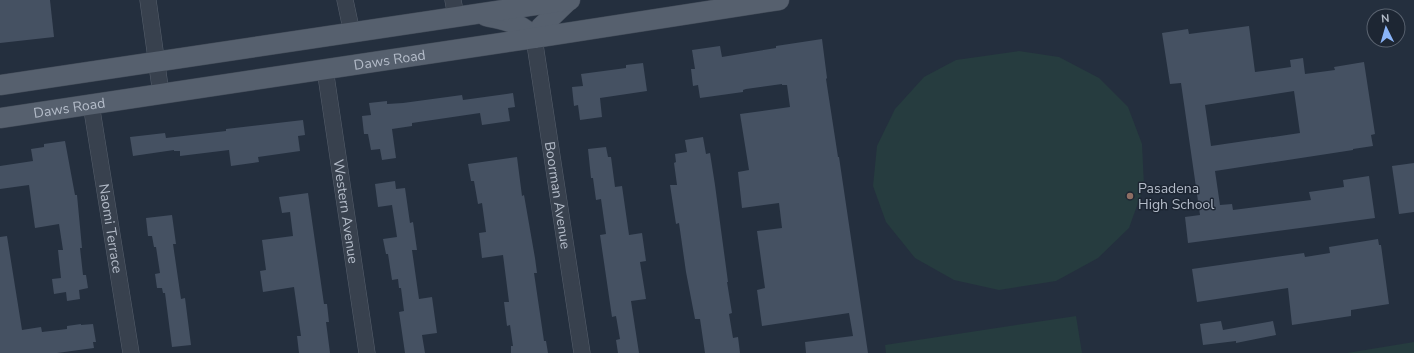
<svg xmlns="http://www.w3.org/2000/svg" width="1414" height="353" viewBox="0 0 1414 353" font-family="'Nunito Sans',sans-serif">
<style>
.grass{fill:#263c3f}
.building{fill:#455162;fill-rule:evenodd}
.lines{fill:none;stroke-linecap:round;stroke-linejoin:round}
.minor-casing{stroke:#565f6c;stroke-width:17}
.major-casing{stroke:#414a57;stroke-width:21}
.minor{stroke:#38414e;stroke-width:16}
.major{stroke:#56606e;stroke-width:20}
.education-dot{fill:#8d6e63;stroke:#1d2633;stroke-width:1.5}
.labels{text-anchor:middle;stroke-width:3;stroke-linejoin:round;paint-order:stroke}
.street-label{font-size:14px;fill:#b4bcc9;stroke:#1d2633}
.poi-label{font-size:14px;fill:#b4bcc9;stroke:#1d2633;text-anchor:start}
</style>
<rect width="100%" height="100%" fill="#242f3e"/>
<g class="grass">
<polygon points="1019,51 1059,57 1099,78 1128,107 1142,144 1144,186 1129,228 1098,258 1056,281 999,290 954,280 915,258 886,222 873,186 877,146 895,109 924,77 956,60"/>
<polygon points="1076,316 1082,353 886,353 885,345"/>
<polygon points="1414,342 1414,353 1347,353"/>
</g>
<g class="building">
<polygon points="0,0 50,0 54,37 0,43"/>
<path d="M1249,26L1255,72L1291,67L1290,60L1303,58L1305,74L1335,70L1334,67L1364,62L1375,134L1371,135L1373,146L1353,149V150L1215,171L1220,205L1232,204L1233,210L1311,200L1309,192L1344,187L1343,180L1369,176L1375,218L1188,243L1185,217L1200,215L1181,83L1170,84L1162,33L1188,29L1189,34ZM1294,91L1300,133L1211,146L1205,105Z"/>
<polygon points="822,39 827,78 826,79 838,157 839,157 868,353 806,353 805,342 853,336 849,313 762,326 757,290 765,288 757,231 782,228 779,203 742,208 738,172 749,170 740,114 790,107 787,85 782,85 782,84 746,89 743,90 743,92 700,98 698,85 693,86 691,69 695,69 692,50 720,46 722,57 776,48 776,46"/>
<polygon points="643,63 647,91 600,98 602,117 580,120 578,105 574,106 572,87 583,86 581,74 626,68 626,65"/>
<polygon points="513,93 515,107 508,108 510,121 482,125 480,113 412,123 412,126 392,129 396,158 382,160 380,149 371,150 368,134 364,134 362,116 371,115 369,103 387,101 387,104 403,103 462,95 463,100"/>
<polygon points="303,120 305,135 298,136 300,151 258,157 259,162 231,166 229,150 180,156 180,151 174,151 174,150 133,156 130,137 165,133 166,138 226,131 226,129"/>
<polygon points="703,137 706,154 710,153 715,185 728,282 727,282 732,313 729,314 733,338 738,337 740,353 705,353 700,319 695,319 686,272 679,223 676,224 670,185 677,185 674,163 676,162 675,154 687,152 685,140"/>
<polygon points="65,141 75,195 77,195 82,248 80,248 83,275 86,275 88,288 79,290 80,299 67,301 66,292 54,294 52,279 61,278 58,250 63,250 59,224 35,228 29,185 0,189 0,166 33,161 31,149 44,147 44,144"/>
<polygon points="606,147 608,157 611,157 615,187 622,186 629,235 642,233 646,261 640,262 646,299 631,301 639,353 618,353 616,340 620,339 616,316 612,317 600,235 606,234 601,199 596,200 593,178 591,178 588,149"/>
<polygon points="517,157 522,196 524,195 535,258 537,273 534,273 544,341 546,341 548,353 511,353 511,346 513,346 510,325 507,326 504,302 509,302 503,255 482,258 479,233 486,232 482,203 478,204 474,181 471,181 468,164"/>
<polygon points="1414,163 1414,212 1399,214 1392,166"/>
<polygon points="395,181 396,189 405,188 410,223 413,222 417,250 412,250 419,299 432,297 437,333 422,335 425,353 405,353 399,312 404,311 401,288 399,288 398,279 392,280 388,254 386,254 383,239 397,237 392,205 378,207 375,184"/>
<polygon points="308,193 324,304 327,304 329,322 326,322 330,353 299,353 297,336 301,336 294,287 263,292 260,271 266,270 262,240 293,236 290,212 282,213 279,197"/>
<polygon points="172,215 176,244 173,244 181,299 185,298 191,345 172,347 165,293 163,293 162,288 157,288 155,274 160,273 156,247 154,247 152,236 148,236 146,218"/>
<polygon points="7,236 22,330 41,327 42,332 67,329 67,326 81,324 81,325 93,324 96,342 93,342 94,348 57,353 0,353 0,237"/>
<polygon points="1378,239 1379,245 1381,245 1389,304 1351,310 1351,316 1292,325 1288,288 1197,302 1192,269 1304,253 1305,257 1330,253 1329,247"/>
<polygon points="1221,321 1223,330 1273,321 1276,335 1236,343 1236,341 1203,345 1200,324"/>
</g>
<g class="lines">
<g class="minor-casing">
<g id="minor">
<polyline points="148,0 161,94"/>
<polyline points="345,0 352,33"/>
<polyline points="453,0 456,17"/>
<path id="s1" d="M534,38L582,353"/>
<path id="s2" d="M325,69L367,353"/>
<path id="s3" d="M91,104L131,353"/>
</g>
</g>
<g class="major-casing">
<g id="major">
<path d="M486,16C506,21 521,22 534,38"/>
<polyline points="534,38 541,27 569,0"/>
<polyline points="0,85 570,0"/>
<path id="s4" d="M0,118L534,38L779,0"/>
</g>
</g>
<use href="#minor" class="minor"/>
<use href="#major" class="major"/>
</g>
<circle class="education-dot" cx="1130" cy="196" r="4"/>
<g class="labels">
<g class="street-label">
<text dy="5" stroke="none"><textPath href="#s4" startOffset="394">Daws Road</textPath></text>
<text dy="5" stroke="none"><textPath href="#s4" startOffset="70">Daws Road</textPath></text>
<text dy="5" stroke="none"><textPath href="#s1" startOffset="159">Boorman Avenue</textPath></text>
<text dy="5" stroke="none"><textPath href="#s2" startOffset="144">Western Avenue</textPath></text>
<text dy="5" stroke="none"><textPath href="#s3" startOffset="126">Naomi Terrace</textPath></text>
</g>
<g class="poi-label">
<text x="1138" y="193">Pasadena<tspan x="1138" dy="16">High School</tspan></text>
</g>
</g>
<g transform="translate(1386 28) rotate(355)"><circle r="19" fill="#1d2633" stroke="#59626f"/>
<path d="M0-3L7 15L0 10L-7 15Z" fill="#8ab4f8"/>
<text y="-6" font-size="11" font-weight="bold" text-anchor="middle" fill="#b4bcc9">N</text>
</g>
</svg>
